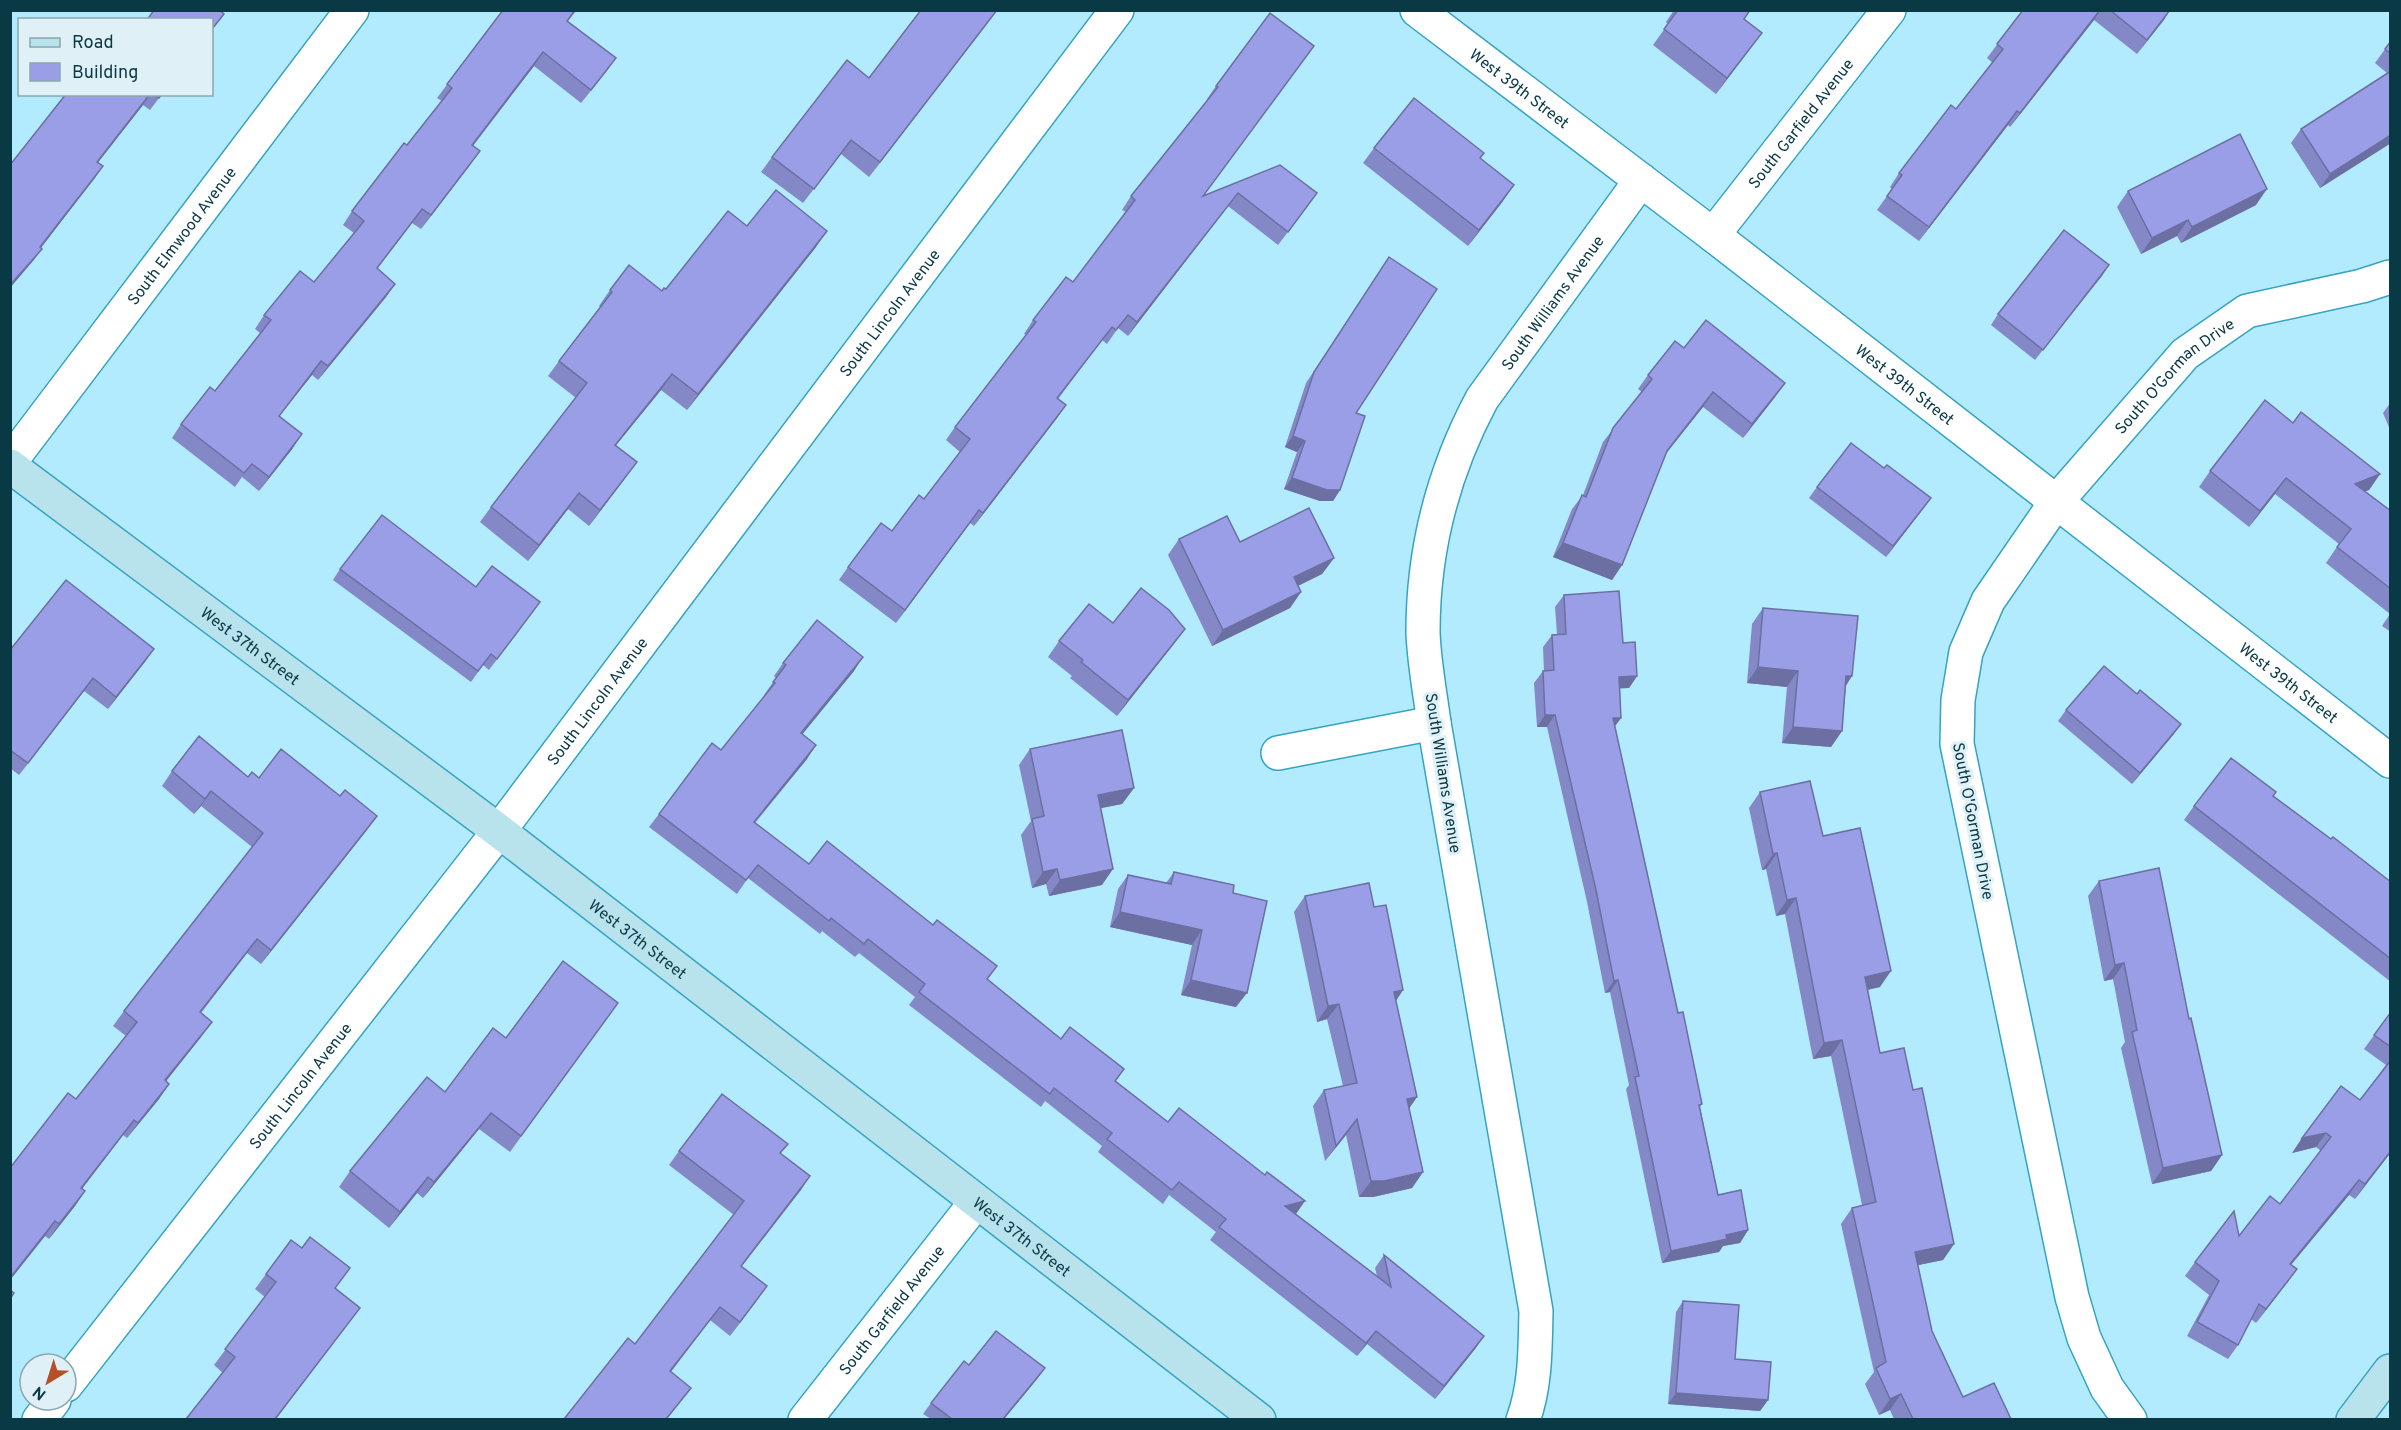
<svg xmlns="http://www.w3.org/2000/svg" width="2401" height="1430" viewBox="0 0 2401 1430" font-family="Overpass,sans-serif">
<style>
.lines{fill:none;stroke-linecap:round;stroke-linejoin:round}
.street-casing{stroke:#37a3c2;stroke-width:36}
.secondary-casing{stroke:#37a3c2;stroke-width:36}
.street{stroke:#fff;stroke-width:33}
.secondary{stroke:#b8e2ec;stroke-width:33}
.wall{fill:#8488c7}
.shaded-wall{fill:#6c6fa2}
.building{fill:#9a9ee7;stroke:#6c6fa2;stroke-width:1.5}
.labels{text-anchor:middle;stroke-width:6;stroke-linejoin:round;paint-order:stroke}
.street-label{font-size:16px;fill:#0a3946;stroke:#dff1f7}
</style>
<rect width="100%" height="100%" fill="#b2ebfe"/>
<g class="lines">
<g class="street-casing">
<g id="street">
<path id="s1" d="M1417,10L1713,235L2390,761"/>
<path id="s2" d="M1713,235L1889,10"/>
<path id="s3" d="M10,462L352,10"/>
<polyline points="1278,753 1434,723"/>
<path id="s4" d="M66,1385L499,831L1117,10"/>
<polyline points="39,1420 54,1400"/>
<path id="s5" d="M805,1420L976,1202"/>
<path id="s6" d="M1523,1420C1536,1385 1535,1347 1536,1311L1434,723C1430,693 1424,662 1423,632C1423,549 1443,472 1482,399L1641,180"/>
<path id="s7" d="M2130,1420L2107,1388L2084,1338L2072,1297L1957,744L1958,700L1966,652L1988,601L2056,502L2185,354L2247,311L2362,286L2390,277"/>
</g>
</g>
<g class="secondary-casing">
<g id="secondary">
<path id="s8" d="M10,466L499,831L1259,1420"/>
<polyline points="2353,1420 2390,1371"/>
</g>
</g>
<use href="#street" class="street"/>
<use href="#secondary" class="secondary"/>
</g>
<g class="wall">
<polygon points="503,10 577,10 568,21 616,58 581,103 534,66 473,146 470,165 421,229 412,223 377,268 395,284 386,297 318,380 312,375 279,416 293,448 259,491 242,477 235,487 172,438 181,424 215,391 260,333 255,329 264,315 314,282 354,233 343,225 352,211 407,145 442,101 437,98"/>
<polygon points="997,10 869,177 841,154 803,203 761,172 772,157 869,78"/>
<polygon points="1674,10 1751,10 1744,19 1750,49 1716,94 1653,45 1668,24 1666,22"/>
<polygon points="2023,10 2170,10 2137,54 2094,20 2010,127 2008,125 1919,241 1877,210 1892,189 1890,187 1899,173 1956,109 1993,63 1987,58"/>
<polygon points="1270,13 1204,196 1280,165 1308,206 1278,245 1228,206 1128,336 1118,328 1107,344 1102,340 1058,399 1066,405 1057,418 974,526 970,523 896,623 839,580 848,567 892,531 924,499 960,452 946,440 955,427 1026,335 1024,334 1033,320 1073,282 1126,212 1122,210 1131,196 1208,100 1207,99 1216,86"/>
<polygon points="2391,41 2391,143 2320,188 2291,143 2301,129 2387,73 2375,63"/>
<polygon points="66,94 162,94 150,110 143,105 98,162 103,166 41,248 33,261"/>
<polygon points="1374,148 1480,159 1503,201 1468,246 1363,163"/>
<polygon points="2128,191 2256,205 2181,243 2177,236 2141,254 2117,207"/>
<polygon points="747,226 816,247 687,410 661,390 616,445 626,477 589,526 568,509 528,561 480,522 491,507 576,398 548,376 559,361 600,307 599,306 610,290 662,291 666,289"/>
<polygon points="1389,257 1340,490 1333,501 1320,501 1284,489 1297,452 1285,447 1306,383"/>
<polygon points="2109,265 2035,360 1991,325 1998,314"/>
<polygon points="1684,348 1785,383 1775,397 1743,438 1703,407 1665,454 1622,565 1612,580 1553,557 1572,509 1583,495 1603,442 1642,392 1638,389 1648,375"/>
<polygon points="2391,402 2391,432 2383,413"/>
<polygon points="2293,423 2380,474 2369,490 2365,491 2391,511 2391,632 2382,626 2390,614 2326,563 2339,544 2275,494 2249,527 2199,487 2210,471"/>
<polygon points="1884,468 1931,498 1886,557 1809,498 1817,487"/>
<polygon points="1179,539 1240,542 1334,558 1322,574 1298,586 1301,592 1290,608 1212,646 1168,555"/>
<polygon points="340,569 476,587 540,602 489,670 483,665 471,682 333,580"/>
<polygon points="1564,595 1623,643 1637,676 1629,688 1620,688 1621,718 1615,726 1678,1013 1702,1104 1700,1107 1718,1195 1748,1230 1740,1243 1723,1246 1719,1252 1662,1263 1626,1089 1629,1085 1610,992 1605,993 1587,902 1547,727 1537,727 1534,683 1543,671 1544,671 1543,647 1552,635 1557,634 1555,607"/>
<polygon points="1763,608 1852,676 1846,686 1842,731 1831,747 1782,743 1787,687 1747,683 1752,624"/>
<polygon points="1113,623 1173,645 1117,716 1070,678 1072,676 1048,657 1059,641"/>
<polygon points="154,649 108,709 84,691 19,775 10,768 10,650"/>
<polygon points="783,663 854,671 802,734 807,759 755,823 809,864 988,979 1061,1039 1124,1069 1116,1081 1168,1122 1296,1214 1377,1276 1375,1268 1384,1255 1484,1336 1475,1349 1435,1399 1367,1344 1357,1356 1210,1240 1216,1232 1169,1195 1163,1204 1098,1152 1102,1146 1045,1101 1041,1107 909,1005 915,997 859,953 855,957 822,931 820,934 748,878 737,894 649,827 659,814 721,750 764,696 764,695 776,678 774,676"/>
<polygon points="2137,694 2181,724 2173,735 2132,784 2058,721 2066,710"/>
<polygon points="1030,749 1134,788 1122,804 1100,808 1102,885 1049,896 1046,884 1032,888 1021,835 1031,821 1019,765"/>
<polygon points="172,771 259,778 340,796 377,816 366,831 261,964 247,953 201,1013 201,1037 166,1081 169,1084 159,1099 127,1138 123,1135 82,1189 85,1191 75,1206 49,1239 45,1236 10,1280 10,1168 76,1099 126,1036 113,1026 124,1011 252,847 201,806 194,814 162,786"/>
<polygon points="1760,792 1823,836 1880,987 1868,990 1880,1053 1913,1090 1954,1244 1943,1260 1918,1265 1932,1331 1963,1397 2011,1419 1894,1419 1890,1410 1879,1415 1865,1384 1874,1372 1841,1224 1852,1208 1862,1205 1831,1056 1813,1059 1785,914 1776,916 1766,869 1762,870 1749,808"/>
<polygon points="2274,796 2331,839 2391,882 2391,982 2184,820 2194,806"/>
<polygon points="1174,872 1233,893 1236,1007 1181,995 1192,945 1110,927 1118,889 1128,875 1166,883"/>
<polygon points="2099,881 2189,1019 2222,1155 2211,1171 2152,1184 2121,1048 2125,1042 2113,979 2104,981 2088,896"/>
<polygon points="1305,896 1374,907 1403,990 1396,1001 1417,1097 1409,1108 1423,1172 1412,1188 1373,1197 1359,1197 1346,1135 1325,1161 1313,1106 1324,1090 1343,1086 1327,1019 1317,1022 1294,912"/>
<polygon points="618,1003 510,1152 479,1129 423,1198 417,1193 389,1228 339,1187 350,1171 445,1092 506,1038"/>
<polygon points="2391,1012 2391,1152 2355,1199 2349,1195 2291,1265 2297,1269 2256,1323 2251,1319 2238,1345 2228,1359 2187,1336 2209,1295 2185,1276 2195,1262 2239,1236 2280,1204 2321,1151 2316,1147 2292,1153 2360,1100 2386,1065 2364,1049"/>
<polygon points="679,1151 781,1154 810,1176 741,1267 757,1300 730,1336 710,1320 671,1372 691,1388 681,1401 635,1344 734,1215 669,1165"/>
<polygon points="266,1274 335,1289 360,1308 348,1324 223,1373 214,1365 265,1297 255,1289"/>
<polygon points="1683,1301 1735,1359 1768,1400 1760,1411 1668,1404 1676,1312"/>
<polygon points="969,1365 1045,1368 1037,1379 1004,1419 931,1419 923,1414 931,1403"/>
</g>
<g class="shaded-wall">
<polygon points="997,10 987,24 869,177 880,162"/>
<polygon points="2100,10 2094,20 2010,127 2020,113"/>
<polygon points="2170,10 2164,20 2137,54 2147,40"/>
<polygon points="1762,33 1750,49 1716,94 1727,78"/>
<polygon points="543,52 534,66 462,159 472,145"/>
<polygon points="616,58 606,72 581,103 591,90"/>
<polygon points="150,94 143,105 89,174 97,162"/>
<polygon points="2017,111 2008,125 1919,241 1929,227"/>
<polygon points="2391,135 2391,143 2320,188 2330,174"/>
<polygon points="480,151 470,165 421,229 431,215"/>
<polygon points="103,166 95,178 32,259 40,247"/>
<polygon points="1514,185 1503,201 1468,246 1479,230"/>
<polygon points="2267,189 2256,205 2181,243 2192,227"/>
<polygon points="1238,193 1128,336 1137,322"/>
<polygon points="422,209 412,223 367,282 377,268"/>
<polygon points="2188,220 2177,236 2141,254 2152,238"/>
<polygon points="827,231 816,247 687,410 698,394"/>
<polygon points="42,249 33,261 10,288 10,285"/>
<polygon points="2109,265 2102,276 2035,360 2043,350"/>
<polygon points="395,284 386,297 318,380 328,366"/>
<polygon points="1112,327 1102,340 1048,411 1057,398"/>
<polygon points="321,361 312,375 269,429 279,416"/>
<polygon points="672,374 661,390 604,460 615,445"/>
<polygon points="1785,383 1775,397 1743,438 1752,424"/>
<polygon points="1713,392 1703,407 1657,465 1667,451"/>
<polygon points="1066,405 1057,418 974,526 983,513"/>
<polygon points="302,434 293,448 259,491 269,477"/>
<polygon points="1293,436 1305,441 1297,452 1285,447"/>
<polygon points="637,462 626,477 589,526 600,510"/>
<polygon points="2380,474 2369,490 2344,500 2355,484"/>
<polygon points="1292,478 1340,490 1333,501 1320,501 1284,489"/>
<polygon points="2286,478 2275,494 2249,527 2260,511"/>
<polygon points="579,493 568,509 528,561 539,545"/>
<polygon points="1931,498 1923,509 1886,557 1893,546"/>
<polygon points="979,510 970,523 896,623 905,610"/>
<polygon points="1563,543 1622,565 1612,580 1553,557"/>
<polygon points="1334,558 1322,574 1283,593 1294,577"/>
<polygon points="1301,592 1290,608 1212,646 1223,630"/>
<polygon points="1185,629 1173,645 1117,716 1128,700"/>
<polygon points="154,649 145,662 108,709 116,697"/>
<polygon points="863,657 854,671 792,747 801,733"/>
<polygon points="1758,667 1798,671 1787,687 1747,683"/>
<polygon points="1637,676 1629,688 1610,689 1619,677"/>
<polygon points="1846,676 1852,676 1841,692"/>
<polygon points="93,678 84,691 19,775 28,763"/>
<polygon points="1545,715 1555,715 1547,727 1537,727"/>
<polygon points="1613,718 1621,718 1612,730"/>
<polygon points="2181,724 2173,735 2132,784 2140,773"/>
<polygon points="1793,727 1842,731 1831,747 1782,743"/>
<polygon points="816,745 807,759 744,835 754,822"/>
<polygon points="1134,788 1122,804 1087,811 1098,795"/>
<polygon points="211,791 201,806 194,814 205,799"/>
<polygon points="377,816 366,831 261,964 271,950"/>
<polygon points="1777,853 1766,869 1762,870 1773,854"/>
<polygon points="1057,869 1046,884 1032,888 1043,872"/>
<polygon points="1113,869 1102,885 1049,896 1060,880"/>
<polygon points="1796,898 1785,914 1776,916 1787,900"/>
<polygon points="1120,912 1202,930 1192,945 1110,927"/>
<polygon points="257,939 247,953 189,1027 200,1012"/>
<polygon points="2124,963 2113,979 2104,981 2115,965"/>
<polygon points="1891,971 1880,987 1854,992 1865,977"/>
<polygon points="1191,980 1247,993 1236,1007 1181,995"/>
<polygon points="1618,980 1610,992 1605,993 1614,981"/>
<polygon points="1403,990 1392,1006 1394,992"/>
<polygon points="1339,1004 1327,1019 1317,1022 1328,1006"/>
<polygon points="212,1022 201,1037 155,1095 165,1080"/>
<polygon points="1842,1040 1831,1056 1813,1059 1824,1043"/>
<polygon points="169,1084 159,1099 127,1138 138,1123"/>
<polygon points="1417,1097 1406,1113 1407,1099"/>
<polygon points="491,1113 479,1129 423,1198 434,1182"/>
<polygon points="1357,1119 1346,1135 1325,1161 1336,1146"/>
<polygon points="134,1120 123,1135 71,1203 81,1188"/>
<polygon points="2326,1133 2316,1147 2292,1153 2302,1138"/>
<polygon points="2391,1151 2391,1152 2355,1199 2365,1184"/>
<polygon points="2222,1155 2211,1171 2152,1184 2163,1168"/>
<polygon points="1423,1172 1412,1188 1373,1197 1359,1197 1371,1181"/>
<polygon points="810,1176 801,1190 731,1280 741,1266"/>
<polygon points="428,1177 417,1193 389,1228 400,1212"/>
<polygon points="2359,1180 2349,1195 2280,1278 2290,1264"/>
<polygon points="85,1191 75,1206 49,1239 59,1224"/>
<polygon points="1305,1201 1296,1214 1285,1206"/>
<polygon points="55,1221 45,1236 10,1280 10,1278"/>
<polygon points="1748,1230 1740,1243 1723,1246 1719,1252 1662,1263 1671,1251 1726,1235"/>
<polygon points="1954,1244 1943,1260 1904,1268 1915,1252"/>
<polygon points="2297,1269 2287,1283 2256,1323 2266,1309"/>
<polygon points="767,1286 757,1300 730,1336 740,1322"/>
<polygon points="720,1307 660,1385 670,1371"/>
<polygon points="360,1308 276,1419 275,1419"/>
<polygon points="1376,1331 1367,1344 1357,1356 1366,1343"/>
<polygon points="1484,1336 1475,1349 1435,1399 1444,1386"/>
<polygon points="1045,1368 1037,1379 1004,1419 1003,1419"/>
<polygon points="691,1388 681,1401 667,1419 666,1419"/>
<polygon points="1676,1393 1768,1400 1760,1411 1668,1404"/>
<polygon points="1901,1394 1890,1410 1879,1415 1890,1399"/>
</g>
<g class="building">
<polygon points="154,10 220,10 224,14 212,29 212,20 147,20"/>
<polygon points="503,10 575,10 567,21 616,58 591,90 543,52 472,145 480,151 431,215 422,209 377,268 395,284 328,366 321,361 279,416 302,434 269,477 252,464 244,473 181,424 210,387 215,391 271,320 264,315 300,271 314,282 364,221 352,211 404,143 407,145 452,88 447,84"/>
<polygon points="921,10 997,10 880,162 851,140 814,189 772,157 847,60 869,78"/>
<polygon points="1678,10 1750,10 1744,19 1762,33 1727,78 1664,29"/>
<polygon points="2023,10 2100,10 2020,113 2017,111 1929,227 1887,196 1902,175 1899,173 1951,105 1956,109 2003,49 1997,44"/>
<polygon points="2110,10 2170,10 2147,40"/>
<polygon points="1270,13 1314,46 1203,196 1280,165 1317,193 1288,232 1238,193 1137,322 1128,315 1116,330 1112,327 1057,398 1066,405 983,513 979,510 905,610 848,567 881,523 892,531 919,495 924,499 970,439 955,427 1036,322 1033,320 1066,277 1073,282 1135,200 1131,196 1218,87 1216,86"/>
<polygon points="2391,41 2391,54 2385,49"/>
<polygon points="2391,71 2391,135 2330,174 2301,129"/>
<polygon points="66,94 150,94 97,162 103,166 40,247 42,249 10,285 10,165"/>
<polygon points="153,94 162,94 159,98"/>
<polygon points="1414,98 1484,153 1480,158 1514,185 1479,230 1374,148"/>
<polygon points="2240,134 2267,189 2192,227 2188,220 2152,238 2128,191"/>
<polygon points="776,190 827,231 698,394 672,374 615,445 637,462 600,510 579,493 539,545 491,507 587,383 559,361 612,292 610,290 629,265 662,291 664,288 666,289 728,211 747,226"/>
<polygon points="2064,230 2109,265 2043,350 1998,314"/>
<polygon points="1389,257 1437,289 1356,413 1365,416 1340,490 1327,490 1292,478 1305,441 1293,436 1314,372"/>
<polygon points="1706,320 1785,383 1752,424 1713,392 1667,451 1622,565 1563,543 1582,495 1586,497 1613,428 1652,379 1648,375 1675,341 1684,348"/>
<polygon points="2265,400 2293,423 2301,412 2380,474 2355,484 2391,511 2391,589 2337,547 2351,529 2286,478 2260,511 2210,471"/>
<polygon points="1851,443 1884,468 1887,465 1931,498 1893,546 1817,487"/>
<polygon points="1309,508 1334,558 1294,577 1301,592 1223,630 1179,539 1227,516 1240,542"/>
<polygon points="382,515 476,587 492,566 540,602 497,659 491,654 478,671 340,569"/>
<polygon points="66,580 154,649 116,697 93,678 28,763 10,750 10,650"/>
<polygon points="1141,588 1169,610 1185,629 1128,700 1081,662 1083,660 1059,641 1089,604 1113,623"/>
<polygon points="1619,591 1623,643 1635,642 1637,676 1619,677 1621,718 1613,718 1678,1013 1683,1012 1702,1104 1699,1105 1718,1195 1741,1190 1748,1230 1726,1235 1727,1239 1671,1251 1635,1077 1639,1076 1618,980 1614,981 1596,890 1555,715 1545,715 1543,671 1554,670 1552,635 1566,634 1564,595"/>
<polygon points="1763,608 1858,616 1852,676 1846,676 1842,731 1793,727 1798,671 1758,667"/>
<polygon points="817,620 863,657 801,733 816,745 754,822 809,864 827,841 933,925 937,920 997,966 987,979 1061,1039 1070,1027 1124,1069 1115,1081 1168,1122 1179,1108 1265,1175 1267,1172 1305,1201 1285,1206 1391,1287 1384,1255 1484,1336 1444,1386 1376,1331 1366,1343 1219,1227 1226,1219 1179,1182 1172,1190 1107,1139 1112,1133 1054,1088 1050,1094 919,992 925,984 868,939 864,944 831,918 829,921 758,865 746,880 659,814 712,743 721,750 775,683 773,682 786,665 783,663"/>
<polygon points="2104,666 2137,694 2140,690 2181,724 2140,773 2066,710"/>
<polygon points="1122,730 1134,788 1098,795 1113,869 1060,880 1057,869 1043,872 1032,819 1044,816 1030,749"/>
<polygon points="199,736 248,777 252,772 259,778 281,749 340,796 345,790 377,816 271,950 257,939 200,1012 212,1022 165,1080 169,1084 138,1123 134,1120 81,1188 85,1191 59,1224 55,1221 10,1278 10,1168 68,1093 76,1099 137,1022 124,1011 263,833 211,791 205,799 172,771"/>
<polygon points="2231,758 2276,792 2273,796 2331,839 2333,837 2391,882 2391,959 2194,806"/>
<polygon points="1810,781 1823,836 1860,828 1891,971 1865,977 1880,1053 1904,1048 1913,1090 1922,1088 1954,1244 1915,1252 1932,1331 1963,1397 1994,1383 2011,1419 1913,1419 1901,1394 1890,1399 1876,1368 1886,1362 1852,1208 1876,1202 1842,1040 1824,1043 1796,898 1787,900 1777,853 1773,854 1760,792"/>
<polygon points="2159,868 2189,1019 2191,1018 2222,1155 2163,1168 2132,1032 2137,1030 2124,963 2115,965 2099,881"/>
<polygon points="1174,872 1234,885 1233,893 1267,901 1247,993 1191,980 1202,930 1120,912 1128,875 1171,884"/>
<polygon points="1369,883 1374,907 1386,905 1403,990 1394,992 1417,1097 1407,1099 1423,1172 1384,1181 1371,1181 1357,1119 1336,1146 1324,1090 1357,1083 1339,1004 1328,1006 1305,896"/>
<polygon points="563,961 618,1003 521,1136 491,1113 434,1182 428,1177 400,1212 350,1171 427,1077 445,1092 493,1028 506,1038"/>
<polygon points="2391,1012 2391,1047 2374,1035"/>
<polygon points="2391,1060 2391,1151 2365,1184 2359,1180 2290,1264 2297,1269 2266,1309 2259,1304 2238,1345 2197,1322 2219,1281 2195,1262 2234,1211 2239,1236 2270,1196 2280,1204 2331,1137 2326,1133 2302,1138 2341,1086 2360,1100"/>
<polygon points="722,1094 788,1144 780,1153 810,1176 741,1266 767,1286 740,1322 720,1307 670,1371 691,1388 666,1419 564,1419 628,1338 635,1344 744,1201 679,1151"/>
<polygon points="310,1237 350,1268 335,1288 360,1308 275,1419 186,1419 235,1357 225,1349 276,1282 266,1274 291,1240 302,1248"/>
<polygon points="10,1290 14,1293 10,1299"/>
<polygon points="1683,1301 1739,1305 1735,1359 1771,1362 1768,1400 1676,1393"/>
<polygon points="996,1331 1045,1368 1003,1419 952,1419 931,1403 964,1361 969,1365"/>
</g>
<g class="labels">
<g class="street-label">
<text dy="6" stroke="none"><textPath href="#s1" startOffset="129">West 39th Street</textPath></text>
<text dy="6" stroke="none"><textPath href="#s2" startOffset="142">South Garfield Avenue</textPath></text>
<text dy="6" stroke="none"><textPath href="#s3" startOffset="284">South Elmwood Avenue</textPath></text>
<text dy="6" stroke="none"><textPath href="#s6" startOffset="1161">South Williams Avenue</textPath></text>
<text dy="6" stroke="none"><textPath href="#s4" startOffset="1352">South Lincoln Avenue</textPath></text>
<text dy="6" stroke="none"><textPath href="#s7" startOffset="1144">South O'Gorman Drive</textPath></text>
<text dy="6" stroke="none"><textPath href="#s1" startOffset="615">West 39th Street</textPath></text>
<text dy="6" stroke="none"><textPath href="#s8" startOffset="300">West 37th Street</textPath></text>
<text dy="6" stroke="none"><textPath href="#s1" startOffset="1101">West 39th Street</textPath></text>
<text dy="6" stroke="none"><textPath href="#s4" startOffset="866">South Lincoln Avenue</textPath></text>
<text transform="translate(1444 773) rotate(81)" y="6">South Williams Avenue</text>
<text transform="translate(1974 821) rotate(79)" y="6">South O'Gorman Drive</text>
<text dy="6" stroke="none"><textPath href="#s8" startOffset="786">West 37th Street</textPath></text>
<text dy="6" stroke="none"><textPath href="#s4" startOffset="380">South Lincoln Avenue</textPath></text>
<text dy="6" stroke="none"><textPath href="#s8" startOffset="1272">West 37th Street</textPath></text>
<text dy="6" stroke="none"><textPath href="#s5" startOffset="140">South Garfield Avenue</textPath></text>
</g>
</g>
<rect width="2401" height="1430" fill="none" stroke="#0a3946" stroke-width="24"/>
<rect x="18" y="18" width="195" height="78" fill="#dff1f7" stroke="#8aa7b0" stroke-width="1.5"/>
<rect x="30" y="38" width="30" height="9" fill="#b8e2ec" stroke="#8aa7b0" stroke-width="1.5"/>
<text x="72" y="48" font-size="18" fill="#0a3946">Road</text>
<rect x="30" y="63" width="30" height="18" fill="#9a9ee7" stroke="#8aa7b0" stroke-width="1.5"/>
<text x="72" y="78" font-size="18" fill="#0a3946">Building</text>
<g transform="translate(48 1382) rotate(218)"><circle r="28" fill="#dff1f7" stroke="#8aa7b0" stroke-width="1.5"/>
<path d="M0-4.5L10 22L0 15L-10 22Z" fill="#b54f25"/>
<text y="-9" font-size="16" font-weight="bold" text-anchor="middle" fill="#0a3946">N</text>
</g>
</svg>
